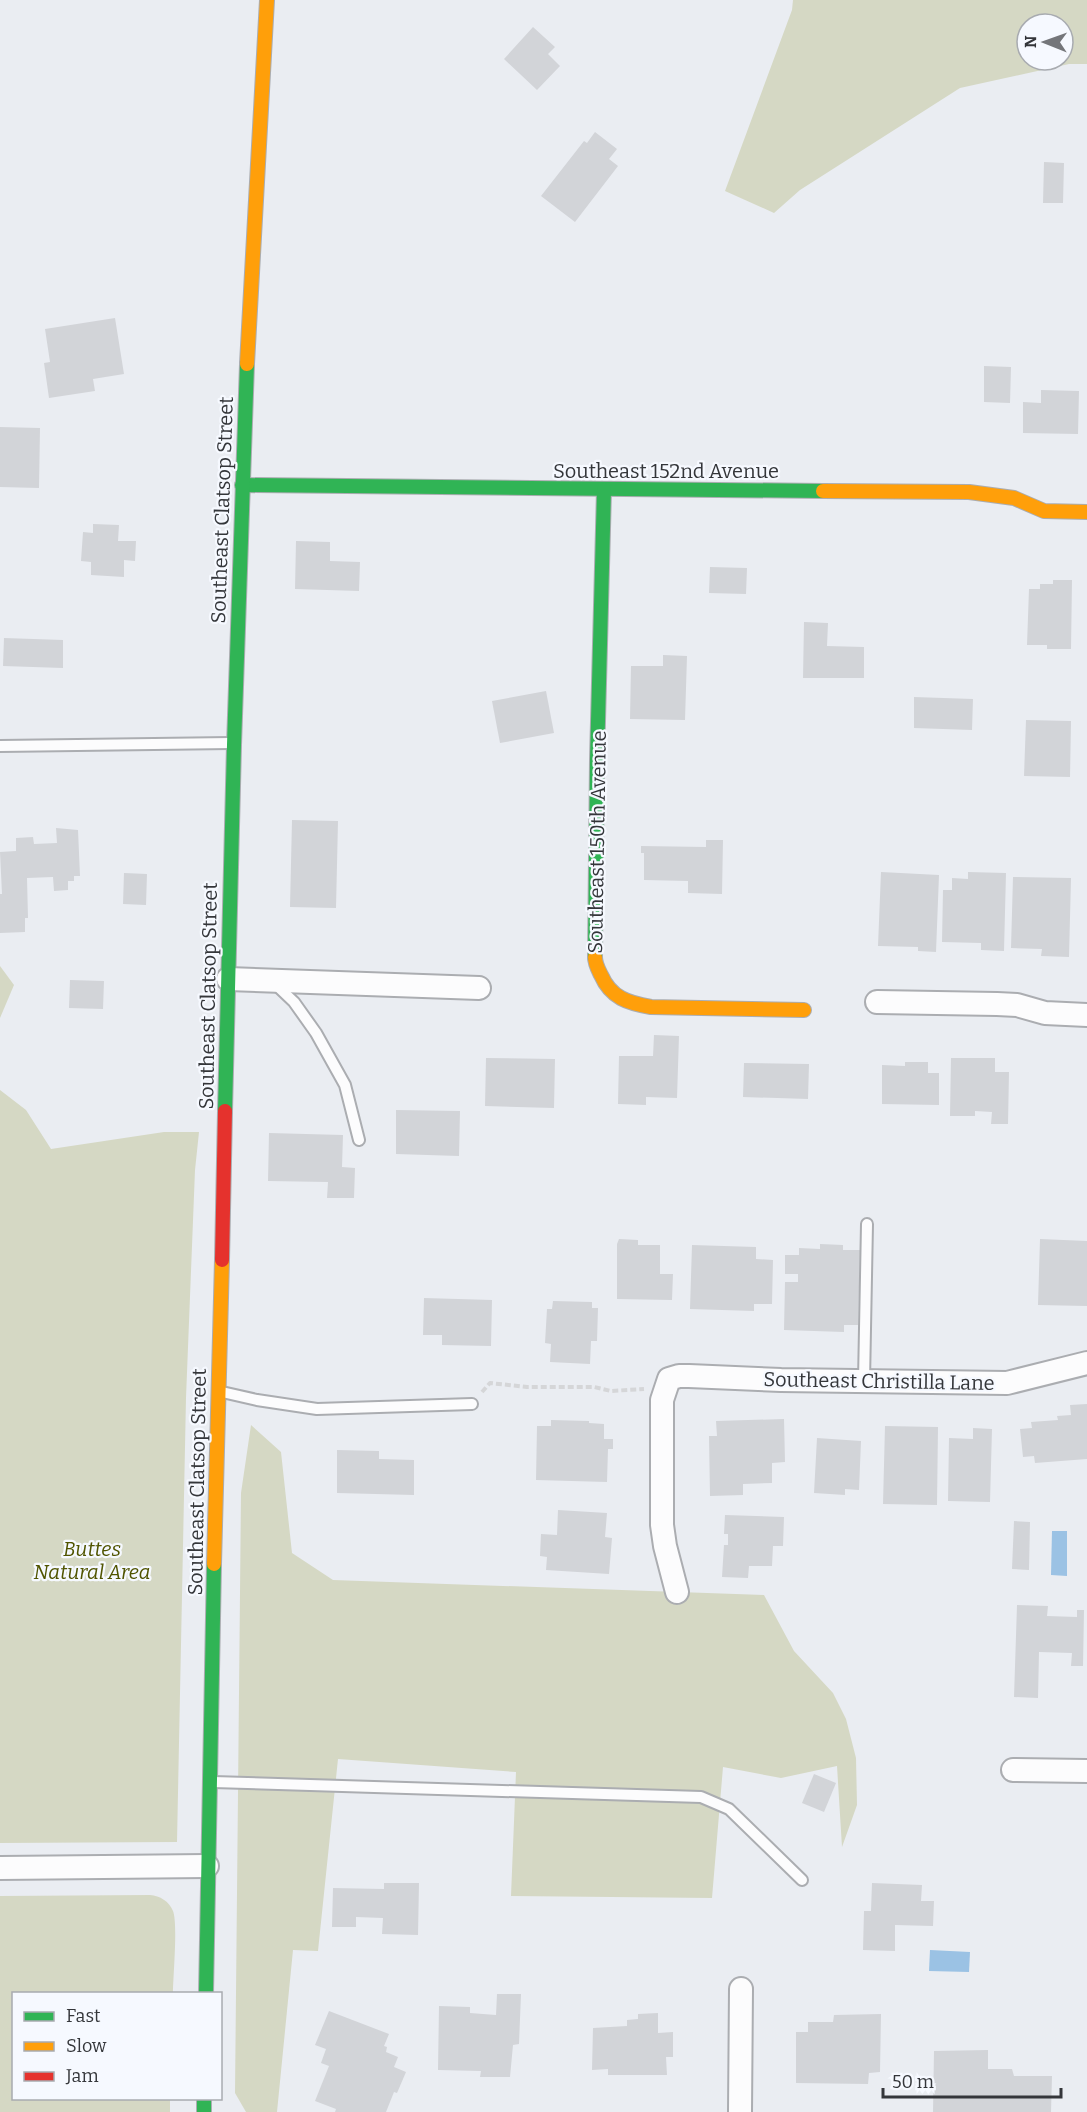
<svg xmlns="http://www.w3.org/2000/svg" width="1087" height="2112" viewBox="0 0 1087 2112" font-family="Bitter,serif">
<style>
.green{fill:#d5d8c4;fill-rule:evenodd}
.water{fill:#9bc2e4}
.building{fill:#d2d4d8}
.lines{fill:none;stroke-linecap:round;stroke-linejoin:round}
.lane-casing{stroke:#abadb1;stroke-width:14}
.street-casing{stroke:#abadb1;stroke-width:26}
.fast-casing{stroke:#abadb1;stroke-width:16}
.slow-casing{stroke:#abadb1;stroke-width:16}
.jam-casing{stroke:#abadb1;stroke-width:16}
.path{stroke:#d5d6d8;stroke-width:4;stroke-dasharray:6 3;stroke-linecap:butt}
.lane{stroke:#fcfcfd;stroke-width:10}
.street{stroke:#fcfcfd;stroke-width:22}
.fast{stroke:#30b455;stroke-width:14}
.slow{stroke:#ff9f0a;stroke-width:14}
.jam{stroke:#e5322d;stroke-width:14}
.labels{text-anchor:middle;stroke-width:4.5;stroke-linejoin:round;paint-order:stroke}
.street-label{font-size:20px;fill:#34363a;stroke:#f6f9ff}
.park-label{font-size:20px;font-style:italic;fill:#505400;stroke:#f6f9ff}
</style>
<rect width="100%" height="100%" fill="#eaedf2"/>
<g class="green">
<path d="M793,0H1087V64H1069L960,88L800,190L774,213L725,191L792,10ZM1027,24H1063V60H1027Z"/>
<polygon points="0,966 14,985 0,1018"/>
<polygon points="0,1090 26,1110 51,1149 164,1132 199,1132 195,1170 186,1398 177,1842 0,1843"/>
<polygon points="251,1425 281,1452 292,1553 333,1580 764,1595 794,1651 833,1693 846,1719 856,1758 857,1805 842,1847 837,1766 781,1778 723,1767 712,1898 511,1896 516,1772 338,1759 318,1951 293,1950 277,2112 246,2112 235,2093 241,1493"/>
<path d="M150,1895C160,1896 169,1901 173,1911C178,1924 173,1977 173,1993L14,1994V2098L170,2099V2112H0V1896Z"/>
</g>
<g class="water">
<polygon points="1052,1531 1067,1531 1067,1576 1051,1575"/>
<polygon points="930,1950 970,1952 969,1972 929,1971"/>
</g>
<g class="building">
<polygon points="533,27 555,47 548,54 560,66 537,90 504,59"/>
<polygon points="595,132 617,149 609,159 618,166 575,222 541,196 584,141 587,143"/>
<polygon points="1044,162 1064,163 1063,203 1043,203"/>
<polygon points="115,318 124,374 93,379 95,391 49,398 44,363 50,362 45,329"/>
<polygon points="984,366 1011,367 1010,403 984,402"/>
<polygon points="1041,390 1079,391 1078,434 1023,433 1023,402 1041,403"/>
<polygon points="0,427 40,428 39,488 0,487"/>
<polygon points="93,524 119,525 118,541 136,541 135,561 124,560 124,577 91,575 91,562 81,561 83,532 93,533"/>
<polygon points="296,541 330,542 330,561 360,562 359,591 295,589"/>
<polygon points="710,567 747,568 746,594 709,593"/>
<polygon points="1053,580 1072,580 1071,649 1047,649 1047,645 1027,645 1029,589 1040,589 1040,584 1053,584"/>
<polygon points="804,622 828,623 827,646 864,647 864,678 803,678"/>
<polygon points="4,638 63,640 63,668 3,666"/>
<polygon points="663,655 687,656 685,720 630,719 631,666 663,666"/>
<polygon points="546,691 554,733 500,743 492,701"/>
<polygon points="914,697 973,699 972,730 914,728"/>
<polygon points="1026,720 1071,721 1070,777 1024,776"/>
<polygon points="292,820 338,821 336,908 290,907"/>
<polygon points="56,828 78,830 80,876 74,876 74,881 68,881 68,890 54,891 53,877 27,878 28,918 25,918 25,932 0,933 0,894 2,894 0,852 16,851 16,838 33,837 34,844 57,843"/>
<polygon points="706,840 723,840 722,894 688,893 688,881 644,880 644,853 641,853 641,846 706,847"/>
<polygon points="881,872 939,875 936,952 918,951 918,947 878,946"/>
<polygon points="968,872 1006,873 1004,951 981,950 981,943 942,942 943,890 952,890 952,878 968,879"/>
<polygon points="124,873 147,874 146,905 123,904"/>
<polygon points="1013,877 1071,878 1069,957 1041,956 1042,949 1011,948"/>
<polygon points="70,980 104,981 103,1009 69,1008"/>
<polygon points="654,1035 679,1036 677,1098 646,1097 646,1105 618,1104 619,1056 653,1056"/>
<polygon points="486,1058 555,1059 554,1108 485,1106"/>
<polygon points="951,1058 995,1058 995,1072 1009,1072 1008,1124 991,1124 992,1112 975,1111 975,1116 950,1116"/>
<polygon points="905,1062 928,1062 928,1073 939,1073 939,1105 882,1104 882,1065 905,1066"/>
<polygon points="744,1063 809,1064 808,1099 743,1097"/>
<polygon points="396,1110 460,1111 459,1156 396,1154"/>
<polygon points="269,1133 343,1135 342,1167 355,1168 354,1198 327,1198 328,1182 268,1181"/>
<polygon points="619,1239 638,1240 638,1245 660,1245 660,1274 673,1274 672,1300 617,1299 617,1244"/>
<polygon points="1040,1239 1087,1241 1087,1306 1038,1305"/>
<polygon points="820,1244 843,1245 843,1250 860,1250 858,1325 844,1325 844,1332 784,1330 785,1282 798,1282 798,1274 785,1274 785,1255 799,1255 799,1248 820,1249"/>
<polygon points="692,1245 756,1247 756,1259 773,1260 772,1304 754,1304 754,1311 690,1309"/>
<polygon points="424,1298 492,1300 491,1346 442,1345 442,1335 423,1335"/>
<polygon points="553,1301 592,1302 592,1308 598,1308 597,1341 591,1341 590,1364 550,1362 551,1344 545,1343 547,1309 552,1309"/>
<polygon points="1087,1404 1087,1459 1035,1463 1034,1456 1023,1457 1020,1429 1032,1428 1031,1422 1058,1420 1057,1416 1071,1415 1070,1405"/>
<polygon points="784,1419 785,1462 772,1463 772,1483 743,1484 743,1495 710,1496 709,1436 717,1436 716,1421"/>
<polygon points="551,1420 589,1421 589,1423 604,1424 604,1439 613,1439 613,1449 608,1449 607,1482 536,1480 537,1426 551,1426"/>
<polygon points="885,1426 938,1427 937,1505 883,1504"/>
<polygon points="973,1428 992,1429 990,1502 948,1501 949,1438 973,1439"/>
<polygon points="817,1438 861,1441 859,1490 845,1489 845,1495 814,1493"/>
<polygon points="337,1450 379,1451 379,1459 414,1460 414,1495 337,1493"/>
<polygon points="558,1510 607,1513 605,1537 612,1538 609,1574 546,1570 547,1557 540,1556 541,1534 557,1535"/>
<polygon points="725,1515 784,1517 783,1546 773,1546 772,1566 749,1566 748,1578 722,1577 724,1545 728,1545 728,1534 724,1534"/>
<polygon points="1014,1521 1030,1522 1029,1570 1012,1569"/>
<polygon points="1017,1605 1048,1606 1047,1616 1077,1617 1077,1610 1084,1610 1083,1666 1071,1666 1072,1653 1039,1652 1038,1698 1014,1697"/>
<polygon points="814,1774 836,1783 824,1812 802,1803"/>
<polygon points="384,1883 419,1883 418,1935 382,1934 383,1918 356,1917 356,1927 332,1927 333,1888 384,1889"/>
<polygon points="872,1883 922,1885 921,1901 934,1901 933,1926 895,1925 895,1951 863,1950 864,1911 871,1911"/>
<polygon points="497,1994 521,1994 519,2044 513,2045 510,2077 480,2077 481,2071 438,2070 439,2006 470,2007 470,2013 496,2015"/>
<polygon points="329,2011 389,2034 384,2046 387,2047 386,2052 398,2057 394,2067 406,2072 397,2093 394,2092 386,2112 335,2112 336,2109 315,2101 329,2066 321,2063 326,2049 315,2045"/>
<polygon points="658,2013 658,2033 673,2032 673,2057 666,2057 667,2075 608,2075 608,2069 592,2070 593,2028 627,2026 627,2020 638,2019 638,2014"/>
<polygon points="881,2014 880,2072 869,2073 868,2084 796,2083 796,2032 808,2032 808,2022 833,2022 834,2015"/>
<polygon points="988,2050 988,2069 1012,2069 1014,2076 1052,2076 1051,2112 933,2112 934,2051"/>
</g>
<g class="lines">
<g class="lane-casing">
<g id="lane">
<polyline points="0,746 231,743"/>
<polyline points="273,982 294,1002 316,1033 345,1085 359,1140"/>
<polyline points="864,1381 867,1224"/>
<polyline points="222,1392 257,1400 317,1409 472,1404"/>
<polyline points="213,1782 701,1797 729,1809 802,1880"/>
</g>
</g>
<g class="street-casing">
<g id="street">
<polyline points="228,979 479,988"/>
<polyline points="877,1002 997,1004 1017,1005 1045,1013 1087,1015"/>
<polyline points="677,1592 665,1546 662,1525 662,1400 669,1379 679,1376 689,1376 781,1380 1007,1383 1087,1363"/>
<polyline points="1013,1770 1087,1771"/>
<polyline points="0,1868 207,1866"/>
<polyline points="740,2112 741,1989"/>
</g>
</g>
<g class="fast-casing">
<g id="fast">
<polyline points="242,485 823,491"/>
<polyline points="595,957 597,760 604,490"/>
<polyline points="225,1111 234,745 247,364"/>
<polyline points="206,1994 214,1564"/>
<polyline points="204,2098 204,2112"/>
</g>
</g>
<g class="slow-casing">
<g id="slow">
<polyline points="247,364 267,0"/>
<polyline points="823,491 969,492 1014,498 1044,511 1087,512"/>
<path d="M595,957C595,964 598,969 601,975C611,998 628,1003 651,1007L804,1010"/>
<polyline points="214,1564 222,1260"/>
</g>
</g>
<g class="jam-casing">
<polyline id="jam" points="222,1260 225,1111"/>
</g>
<polyline class="path" points="482,1392 490,1383 527,1387 594,1387 611,1391 644,1389"/>
<use href="#lane" class="lane"/>
<use href="#street" class="street"/>
<use href="#fast" class="fast"/>
<use href="#slow" class="slow"/>
<use href="#jam" class="jam"/>
</g>
<g class="labels">
<g class="street-label">
<text x="666" y="478">Southeast 152nd Avenue</text>
<text transform="translate(222 510) rotate(-88)" y="7">Southeast Clatsop Street</text>
<text transform="translate(597 842) rotate(-89)" y="7">Southeast 150th Avenue</text>
<text transform="translate(208 996) rotate(-89)" y="7">Southeast Clatsop Street</text>
<text transform="translate(879 1381) rotate(1)" y="7">Southeast Christilla Lane</text>
<text transform="translate(197 1482) rotate(-89)" y="7">Southeast Clatsop Street</text>
</g>
<g class="park-label">
<text x="92" y="1556">Buttes<tspan x="92" dy="23">Natural Area</tspan></text>
</g>
</g>
<rect x="12" y="1992" width="210" height="108" fill="#f6f9ff" stroke="#a8abb0" stroke-width="1.5"/>
<rect x="24" y="2012" width="30" height="9" fill="#30b455" stroke="#a8abb0" stroke-width="1.5"/>
<text x="66" y="2022" font-size="18" fill="#34363a">Fast</text>
<rect x="24" y="2042" width="30" height="9" fill="#ff9f0a" stroke="#a8abb0" stroke-width="1.5"/>
<text x="66" y="2052" font-size="18" fill="#34363a">Slow</text>
<rect x="24" y="2072" width="30" height="9" fill="#e5322d" stroke="#a8abb0" stroke-width="1.5"/>
<text x="66" y="2082" font-size="18" fill="#34363a">Jam</text>
<g transform="translate(1045 42) rotate(271)"><circle r="28" fill="#f6f9ff" stroke="#a8abb0" stroke-width="1.5"/>
<path d="M0-4.5L10 22L0 15L-10 22Z" fill="#74767a"/>
<text y="-9" font-size="16" font-weight="bold" text-anchor="middle" fill="#34363a">N</text>
</g>
<path d="M883 2088v9h178v-9" fill="none" stroke="#34363a" stroke-width="3"/>
<text x="892" y="2088" font-size="18" fill="#34363a" stroke="#f6f9ff" stroke-width="4.5" paint-order="stroke">50 m</text>
</svg>
